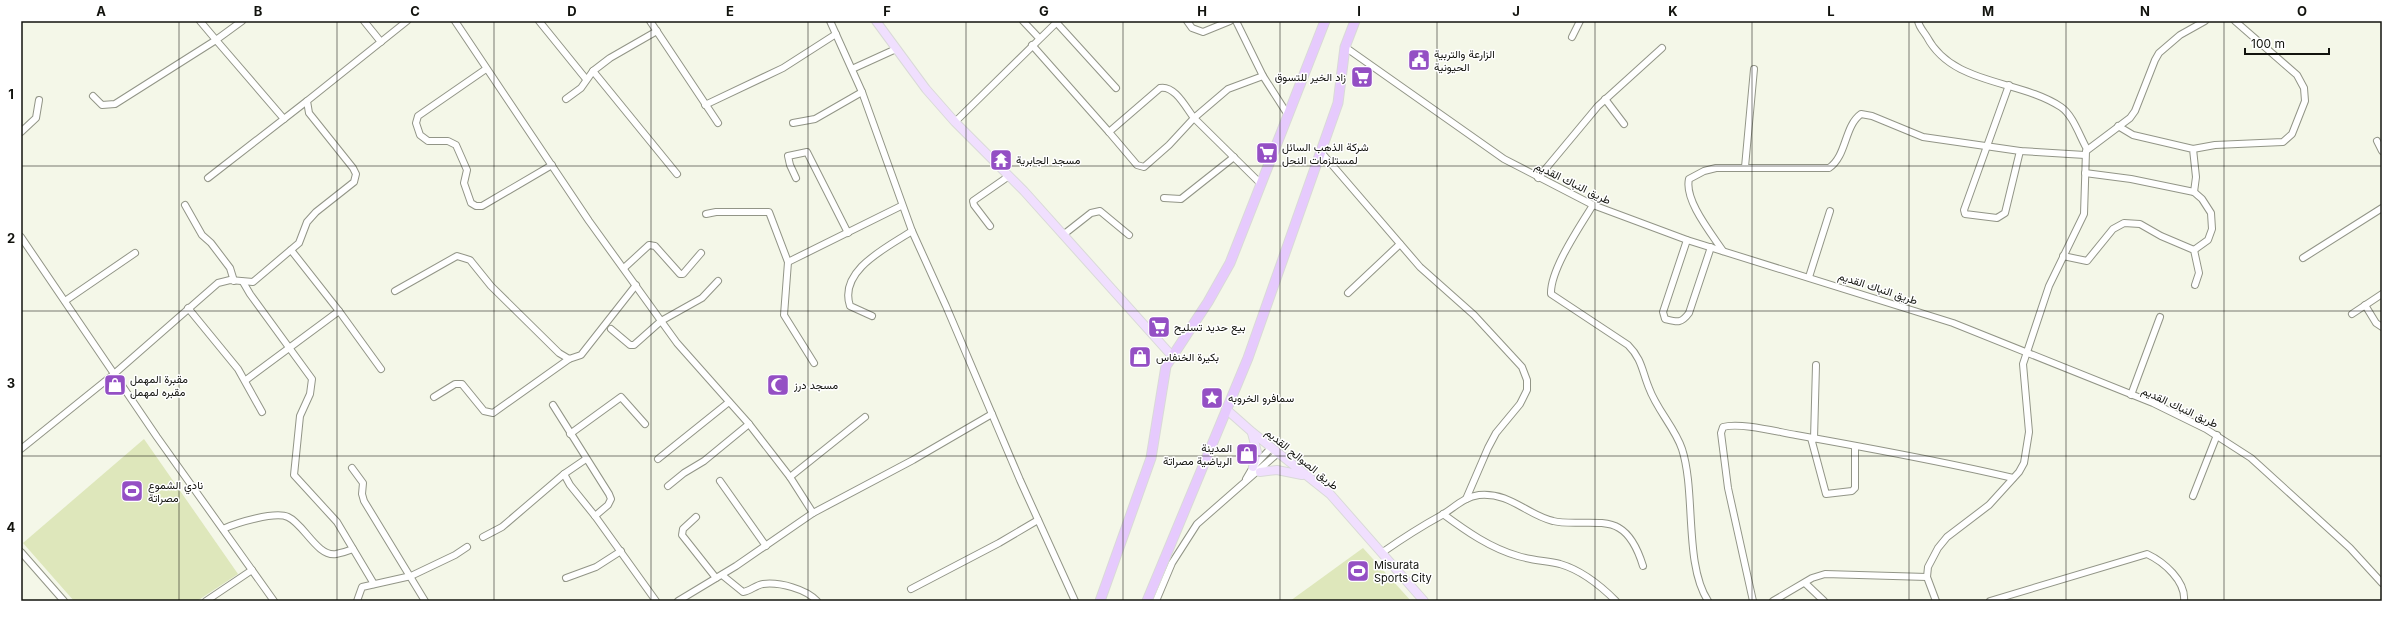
<svg xmlns="http://www.w3.org/2000/svg" width="2403" height="622" viewBox="0 0 2403 622" font-family="Inter,Vazirmatn,sans-serif">
<style>
.pitch{fill:#dee7bb}
.lines{fill:none;stroke-linecap:round;stroke-linejoin:round}
.minor-casing{stroke:#929587;stroke-width:8}
.major-casing{stroke:#d9d9d8;stroke-width:10}
.highway-casing{stroke:#d9d9d8;stroke-width:11}
.minor{stroke:#fff;stroke-width:6}
.major{stroke:#f0dffe;stroke-width:8}
.highway{stroke:#e6cafd;stroke-width:9}
.grid{fill:none;stroke:#12130e;stroke-width:1;stroke-opacity:0.55}
.labels{text-anchor:middle;stroke-width:3;stroke-linejoin:round;paint-order:stroke}
.poi-label{font-size:11px;fill:#12130e;stroke:#fff;text-anchor:start}
.street-label{font-size:11px;fill:#12130e;stroke:#fff}
.neatline{fill:none;stroke:#12130e;stroke-width:1.5}
.grid-label{font-size:13px;text-anchor:middle;font-weight:bold;fill:#12130e}
</style>
<rect width="100%" height="100%" fill="#f4f7e8"/>
<g class="pitch">
<polygon points="144,439 238,574 197,601 74,601 23,543"/>
<polygon points="1363,548 1411,601 1290,601"/>
</g>
<g class="lines">
<g class="minor-casing">
<g id="minor">
<polyline points="200,21 216,40 242,21"/>
<polyline points="364,21 381,42"/>
<polyline points="455,21 589,221 677,343 749,424 790,477 813,513 736,566 678,601"/>
<polyline points="539,21 586,79"/>
<polyline points="650,21 718,123"/>
<polyline points="830,21 862,92 912,231 946,306 1020,480 1075,601"/>
<polyline points="1023,21 1039,38"/>
<polyline points="1187,21 1192,28 1203,32 1230,21"/>
<polyline points="1236,21 1263,76 1288,115"/>
<path d="M1918,21C1919,27 1924,32 1927,37C1953,86 2019,79 2061,107C2073,115 2080,137 2087,149"/>
<polyline points="1056,22 1116,88"/>
<polyline points="657,31 610,58 593,71 677,174"/>
<polyline points="1572,37 1580,21"/>
<polyline points="1032,45 1109,132"/>
<polyline points="1345,47 1504,159 1593,205 1687,240 1953,323 2153,403 2206,429 2251,458 2350,548 2382,583"/>
<polyline points="486,69 418,116 416,123 420,135 428,141 448,141 456,145 467,170 464,183 471,203 476,206 482,206 552,165"/>
<polyline points="852,69 896,49"/>
<polyline points="2009,85 1964,210 1965,214 1997,218 2005,213 2020,151"/>
<polyline points="93,96 102,105 115,104 216,40 284,119"/>
<polyline points="566,99 581,88 593,71"/>
<polyline points="1605,99 1624,124"/>
<polyline points="705,105 783,68 836,34"/>
<polyline points="955,122 1058,21"/>
<polyline points="793,123 815,119 862,92"/>
<polyline points="2118,126 2133,135 2193,149 2196,177 2194,192"/>
<polyline points="21,132 36,118 39,100"/>
<polyline points="2377,141 2382,151"/>
<polyline points="2193,149 2215,145 2283,142 2292,134 2305,101 2304,88 2297,75 2235,21"/>
<polyline points="1321,152 1420,267 1474,315 1522,367 1527,380 1527,390 1520,404 1496,433 1488,448 1466,499"/>
<polyline points="1745,167 1754,69"/>
<polyline points="2085,173 2131,179 2194,192 2202,199 2211,213 2212,229 2208,240 2194,250"/>
<polyline points="208,178 307,101"/>
<polyline points="796,178 790,165 788,156 807,152 848,233"/>
<polyline points="1538,178 1598,106 1662,48"/>
<path d="M1261,184L1194,118L1169,145L1144,167L1137,165L1109,132L1160,88C1175,85 1186,108 1194,118L1228,89L1263,76"/>
<polyline points="1164,198 1181,199 1234,157"/>
<polyline points="185,205 202,235 211,243 230,268 234,281"/>
<path d="M1593,205C1580,226 1550,270 1551,294L1628,345C1642,359 1642,371 1649,388C1657,410 1675,428 1682,449C1696,492 1684,564 1708,601"/>
<polyline points="706,214 716,212 769,212 788,262 784,315 814,363"/>
<polyline points="990,226 974,205 973,201 1009,176"/>
<polyline points="1063,235 1091,213 1100,211 1129,235"/>
<polyline points="21,237 157,437 274,601"/>
<path d="M1687,240L1663,312L1665,319C1677,322 1681,324 1689,313L1711,247"/>
<polyline points="291,250 339,311 381,369"/>
<path d="M1723,251C1711,233 1684,200 1689,179L1704,171L1716,168H1829C1847,156 1844,126 1861,114L1872,116L1923,137L2020,151L2085,155"/>
<polyline points="2063,256 2087,261 2113,229 2124,223 2140,224 2161,236 2194,250 2199,273 2195,285"/>
<polyline points="2303,258 2382,208"/>
<polyline points="788,262 901,206"/>
<polyline points="624,268 649,245 655,246 680,274 683,274 701,253"/>
<polyline points="1809,277 1830,211"/>
<polyline points="243,282 250,294 312,379 310,394 300,416 294,475 337,522 374,584"/>
<polyline points="395,291 457,256 470,260 491,286 559,353 569,359 581,355 636,285"/>
<polyline points="1348,293 1400,244"/>
<polyline points="65,301 135,253"/>
<polyline points="2365,305 2376,323 2382,327"/>
<polyline points="188,308 238,369 262,412"/>
<polyline points="2352,314 2382,294"/>
<path d="M872,316L850,306C838,270 888,247 912,231"/>
<polyline points="611,329 630,345 634,345 661,321 702,298 718,281"/>
<polyline points="246,380 339,311"/>
<polyline points="2131,395 2160,317"/>
<polyline points="434,397 455,384 462,384 484,411 493,413 569,359"/>
<polyline points="553,405 609,494 611,499 608,505 595,516"/>
<polyline points="570,434 621,397 645,424"/>
<polyline points="1811,438 1826,494 1852,491 1855,488 1855,446"/>
<polyline points="1814,439 1816,365"/>
<polyline points="21,449 114,374 218,283 230,280 253,282 299,243 307,222 316,212 354,182 356,174 353,168 309,113 307,101 407,21"/>
<polyline points="586,459 564,474 570,485 595,516 656,601"/>
<polyline points="658,459 729,402"/>
<polyline points="352,468 363,483 362,494 364,501 425,601"/>
<polyline points="790,477 865,417"/>
<polyline points="1246,479 1253,467 1271,448"/>
<polyline points="720,481 766,546"/>
<polyline points="668,486 684,473 704,461 749,424"/>
<polyline points="2193,496 2217,435"/>
<polyline points="813,513 913,460 992,414"/>
<path d="M1443,514C1466,531 1490,548 1518,556C1531,560 1546,561 1560,564C1581,570 1601,586 1616,601"/>
<polyline points="696,517 683,529 682,535 716,578"/>
<path d="M223,529C236,523 275,511 288,517C304,524 317,557 336,554C341,553 348,551 353,549"/>
<polyline points="483,537 502,527 564,474"/>
<polyline points="21,552 64,601"/>
<path d="M1383,552C1403,538 1422,526 1442,515C1455,507 1464,497 1479,495C1510,492 1527,515 1553,521C1572,526 1603,518 1619,528C1631,535 1639,553 1643,566"/>
<path d="M722,575L743,592C750,591 756,585 763,584C780,582 806,589 817,601"/>
<polyline points="566,578 596,567 621,551"/>
<polyline points="1805,583 1824,601"/>
<polyline points="911,589 999,543 1038,520"/>
<polyline points="206,601 252,570"/>
<polyline points="357,601 362,587 411,576 455,555 467,547"/>
<polyline points="1156,601 1172,563 1197,524 1278,453"/>
<path d="M1753,601L1728,488L1721,433L1723,427C1740,422 1778,432 1796,435C1869,448 1941,461 2013,478"/>
<polyline points="1773,601 1812,578 1825,574 1927,577"/>
<polyline points="1936,601 1927,577 1928,567 1938,548 1947,537 1989,505 2019,472 2024,463 2029,432 2023,364 2049,286 2084,214 2086,151 2130,118 2135,111 2155,60 2159,53 2180,35 2205,21"/>
<path d="M1990,601L2147,554C2164,562 2186,581 2184,601"/>
</g>
</g>
<g class="major-casing">
<g id="major">
<polyline points="876,21 926,89 955,122 1024,191 1172,356"/>
<polyline points="1226,409 1252,432 1330,494 1424,601"/>
<polyline points="1252,433 1257,452 1253,467"/>
<polyline points="1260,472 1277,470 1302,475"/>
</g>
</g>
<g class="highway-casing">
<g id="highway">
<polyline points="1100,601 1151,458 1166,366 1208,302 1230,263 1325,21"/>
<polyline points="1147,601 1248,358 1338,103 1345,47 1355,21"/>
</g>
</g>
<use href="#minor" class="minor"/>
<use href="#major" class="major"/>
<use href="#highway" class="highway"/>
</g>
<path class="grid" d="M179,21V601M337,21V601M494,21V601M651,21V601M808,21V601M966,21V601M1123,21V601M1280,21V601M1437,21V601M1595,21V601M1752,21V601M1909,21V601M2066,21V601M2224,21V601M21,166H2382M21,311H2382M21,456H2382"/>
<defs>
<g id="civic-square" transform="scale(1.15)"><rect x="-9" y="-9" width="18" height="18" rx="4" fill="#944fc4" stroke="#fff"/><path d="M-.6-6.5H3V-4.5H.6V-3L4-1V1h2V6H-6V1h2V-1L-.6-3ZM-1.2 2.5V6h2.4V2.5Z" fill="#fff"/></g>
<g id="supermarket-square" transform="scale(1.15)"><rect x="-9" y="-9" width="18" height="18" rx="4" fill="#944fc4" stroke="#fff"/><path d="M-6-5.5h2.5l.6 2H6L4.5 2H-2.5L-4.4-4H-6ZM-1.5 3.2a1.3 1.3 0 1 0 .1 0ZM3 3.2a1.3 1.3 0 1 0 .1 0Z" fill="#fff"/></g>
<g id="temple-square" transform="scale(1.15)"><rect x="-9" y="-9" width="18" height="18" rx="4" fill="#944fc4" stroke="#fff"/><path d="M0-6L5-2H3V0L6.5 2.5H4V6H1.5V3h-3V6H-4V2.5H-6.5L-3 0V-2H-5Z" fill="#fff"/></g>
<g id="shop-square" transform="scale(1.15)"><rect x="-9" y="-9" width="18" height="18" rx="4" fill="#944fc4" stroke="#fff"/><path d="M-5-2.5h2.3a2.7 3.5 0 0 1 5.4 0H5L5.5 6h-11ZM-1.5-2.5h3a1.5 2.3 0 0 0-3 0Z" fill="#fff"/></g>
<g id="mosque-square" transform="scale(1.15)"><rect x="-9" y="-9" width="18" height="18" rx="4" fill="#944fc4" stroke="#fff"/><path d="M3.5-4.9A6 6 0 1 0 3.5 4.9A5 5 0 1 1 3.5-4.9Z" fill="#fff"/></g>
<g id="sight-square" transform="scale(1.15)"><rect x="-9" y="-9" width="18" height="18" rx="4" fill="#944fc4" stroke="#fff"/><path d="M0-6L1.8-2.2L6-1.7L2.9 1.2L3.7 5.4L0 3.3L-3.7 5.4L-2.9 1.2L-6-1.7L-1.8-2.2Z" fill="#fff"/></g>
<g id="stadium-square" transform="scale(1.15)"><rect x="-9" y="-9" width="18" height="18" rx="4" fill="#944fc4" stroke="#fff"/><path d="M0-5a6.5 5 0 1 0 0 10a6.5 5 0 1 0 0-10ZM-3.5-1.8h7v3.6h-7Z" fill="#fff"/></g>
</defs>
<g fill-rule="evenodd">
<use href="#civic-square" x="1419" y="60"/>
<use href="#supermarket-square" x="1362" y="77"/>
<use href="#supermarket-square" x="1267" y="153"/>
<use href="#temple-square" x="1001" y="160"/>
<use href="#supermarket-square" x="1159" y="327"/>
<use href="#shop-square" x="1140" y="357"/>
<use href="#shop-square" x="115" y="385"/>
<use href="#mosque-square" x="778" y="385"/>
<use href="#sight-square" x="1212" y="398"/>
<use href="#shop-square" x="1247" y="454"/>
<use href="#stadium-square" x="132" y="491"/>
<use href="#stadium-square" x="1358" y="571"/>
</g>
<g class="labels">
<g class="poi-label">
<text x="1434" y="58">الزارعة والتربية<tspan x="1434" dy="13">الحيونية</tspan></text>
<text x="1346" y="81" text-anchor="end">زاد الخير للتسوق</text>
<text x="1282" y="151">شركة الذهب السائل<tspan x="1282" dy="13">لمستلزمات النحل</tspan></text>
<text x="1016" y="164">مسجد الجابرية</text>
<text x="1174" y="331">بيع حديد تسليح</text>
<text x="1156" y="361">بكيرة الخنفاس</text>
<text x="130" y="383">مقبرة المهمل<tspan x="130" dy="13">مقبره لمهمل</tspan></text>
<text x="794" y="389">مسجد درز</text>
<text x="1228" y="402">سمافرو الخروبه</text>
<text x="1232" y="452" text-anchor="end">المدينة<tspan x="1232" dy="13">الرياضية مصراتة</tspan></text>
<text x="148" y="489">نادي الشموع<tspan x="148" dy="13">مصراتة</tspan></text>
<text x="1374" y="569">Misurata<tspan x="1374" dy="13">Sports City</tspan></text>
</g>
<g class="street-label">
<text transform="translate(1573 183) rotate(26)" y="4">طريق النباك القديم</text>
<text transform="translate(1878 288) rotate(18)" y="4">طريق النباك القديم</text>
<text transform="translate(2180 407) rotate(25)" y="4">طريق النباك القديم</text>
<text transform="translate(1302 459) rotate(39)" y="4">طريق الصوالح القديم</text>
</g>
</g>
<rect width="2403" height="622" fill="none" stroke="#ffffff" stroke-width="44"/>
<path d="M2245 48v6h84v-6" fill="none" stroke="#12130e" stroke-width="2"/>
<text x="2251" y="48" font-size="12" fill="#12130e" stroke="#ffffff" stroke-width="3" paint-order="stroke">100 m</text>
<rect x="22" y="22" width="2359" height="578" class="neatline"/>
<g class="grid-label">
<text x="101" y="16">A</text>
<text x="258" y="16">B</text>
<text x="415" y="16">C</text>
<text x="572" y="16">D</text>
<text x="730" y="16">E</text>
<text x="887" y="16">F</text>
<text x="1044" y="16">G</text>
<text x="1202" y="16">H</text>
<text x="1359" y="16">I</text>
<text x="1516" y="16">J</text>
<text x="1673" y="16">K</text>
<text x="1831" y="16">L</text>
<text x="1988" y="16">M</text>
<text x="2145" y="16">N</text>
<text x="2302" y="16">O</text>
<text x="11" y="99">1</text>
<text x="11" y="243">2</text>
<text x="11" y="388">3</text>
<text x="11" y="532">4</text>
</g>
</svg>
